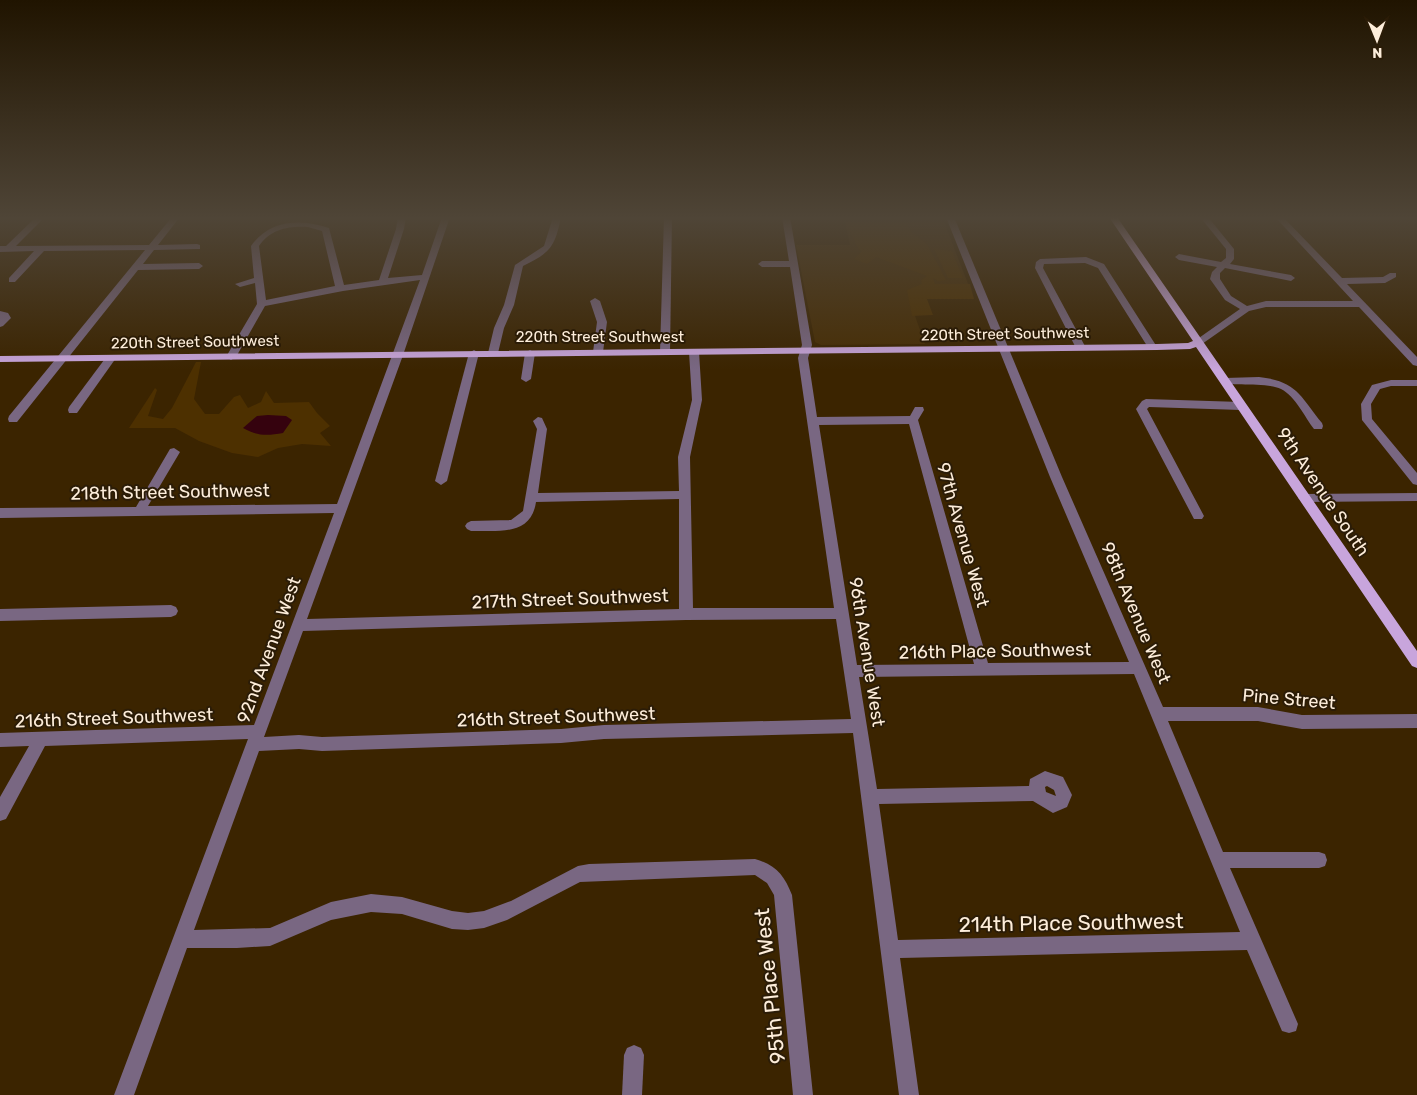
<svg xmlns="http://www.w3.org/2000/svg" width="1417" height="1095" viewBox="0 0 1417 1095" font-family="Rubik,sans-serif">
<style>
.built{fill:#472d04}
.green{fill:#4d3000}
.water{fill:#35020e}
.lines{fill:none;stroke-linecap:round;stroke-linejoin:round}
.minor{fill:#796782;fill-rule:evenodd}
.major{fill:#c8a5dc;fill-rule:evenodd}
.labels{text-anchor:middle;stroke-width:4;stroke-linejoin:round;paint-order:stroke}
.far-street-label{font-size:15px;fill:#fdedda;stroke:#2b1c07}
.street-label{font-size:18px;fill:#fdedda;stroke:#2b1c07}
.near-street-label{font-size:21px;fill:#fdedda;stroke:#2b1c07}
</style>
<rect width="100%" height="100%" fill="#3b2400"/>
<polygon class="built" points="845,222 944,222 974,299 909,299 925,344 821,345 815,342 796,245 850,245"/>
<g class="green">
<polygon points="845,222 907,223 911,232 927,244 946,280 938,281 933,278 935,284 970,284 974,299 927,299 933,315 912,316 907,290 922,284 921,280 927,276 876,257 867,264 854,259 862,251 859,250"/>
<polygon points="934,249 952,251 963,278 948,278"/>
<polygon points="196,362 201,362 194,399 205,414 219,414 234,397 240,395 248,408 261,402 266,391 274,403 309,402 317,413 330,426 320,433 331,446 302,444 278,448 258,457 232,453 199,441 175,428 129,428 155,388 157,390 148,416 163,419 172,408"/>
</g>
<path class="water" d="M268,415L286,416L292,420L283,433C267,436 257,436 243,428L257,416Z"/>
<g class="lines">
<g class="minor">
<polygon points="36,217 45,217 16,246 149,245 172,217 180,217 158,245 197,244 200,245 200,249 154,250 143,264 199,263 203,266 199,269 138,270 17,422 9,422 8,419 9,416 145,250 44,251 15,282 9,282 9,278 34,251 0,252 0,246 6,246"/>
<path d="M398,217H406L404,229L388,278L422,275L442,217H450L402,358L307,619L679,609V499L536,502C531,537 497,530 471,531L467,529L465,526L467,523L471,521L511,520L523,511L537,429L533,421L538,417L542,418L547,429L538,493L679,491L678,457L692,400L689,352L694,349L699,352L702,400L690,457L693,608H834L798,358L802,345L790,267H762L758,264L762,261H789L782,217H790L812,345L808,358L817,417L910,416L915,407H923L924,410L918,420L988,663L1129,662L1050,477L946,217H954L1062,477L1163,707H1258L1302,715L1417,714V728L1302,729L1258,721H1168L1223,852H1319L1325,854L1327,860L1325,866L1319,868H1230L1298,1024L1296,1031L1289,1033L1282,1031L1247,950L900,958L919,1095H899L853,733L604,739L561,743L322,751L299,749L259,751L194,930L270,928L331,902L371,894L402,897L452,911L468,913L484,911L511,901L578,866L589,864L755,859C776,865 784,875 792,895L813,1095H793L774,895L767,883L755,875L580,882L507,920L484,928L468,930L452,929L402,914L371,912L331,920L270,946L237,948H187L134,1095H114L248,739L45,746L6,819L0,821V797L29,746L0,747V733L254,725L334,513L0,518V508L136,507L170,449L174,448L180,452L148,506L337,504L420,280L343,291L265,306L236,357L231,360L226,357L257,304L255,283L240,287L235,284L254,278L251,246C269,220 300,218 329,228L344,285L379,280L396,229ZM308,227L322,231L335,286L266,300L259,246C271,229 288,226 308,227ZM909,424L974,664L857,665L819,425ZM836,619L851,719L604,725L561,729L322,737L299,735L264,737L303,631L686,620ZM1134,674L1240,932L898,940L879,804L1033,801L1053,813L1067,807L1072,795L1063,777L1045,771L1030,779L1029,786L877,789L859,677ZM1047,786L1054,790L1056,796L1046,792L1045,787Z"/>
<path d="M553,217H561C555,247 550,253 523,266L514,305L504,328L498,353L497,355H489L488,353L494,328L504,305L515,265L544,246Z"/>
<polygon points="664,217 672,217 670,352 665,355 660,352"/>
<polygon points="1200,217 1208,217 1234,249 1234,259 1230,264 1291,275 1295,278 1291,281 1225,268 1220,273 1220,279 1231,296 1247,306 1266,301 1353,301 1275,217 1283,217 1342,278 1383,277 1390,273 1396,273 1396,277 1385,283 1347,284 1417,357 1417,366 1413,365 1359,307 1266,307 1249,311 1202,344 1196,344 1196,340 1240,309 1225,300 1210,279 1212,272 1217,267 1179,260 1175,257 1179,254 1221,262 1226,258 1226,249"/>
<polygon points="1086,257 1104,264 1157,347 1155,349 1149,349 1098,268 1085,263 1044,264 1043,268 1086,348 1085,350 1077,350 1035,268 1036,262 1040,259"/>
<polygon points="595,298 600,301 607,322 603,352 598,355 593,352 597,322 590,301"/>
<polygon points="0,311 8,313 11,318 3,326 0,327"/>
<polygon points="474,350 479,353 447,481 441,485 435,481 469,353"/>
<polygon points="530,350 535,353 531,379 526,382 521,379 525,353"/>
<polygon points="111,355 116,358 77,413 69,413 68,410 69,407 107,356"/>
<path d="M1259,377C1297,381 1300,396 1322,423L1323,426L1322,429H1314C1304,416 1296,397 1281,389C1265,381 1227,388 1220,381L1225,378Z"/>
<polygon points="1391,380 1417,380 1417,386 1391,386 1380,389 1371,404 1372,419 1417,473 1417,485 1413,484 1362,420 1361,404 1372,385"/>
<polygon points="1146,399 1241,402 1246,406 1241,410 1149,407 1147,409 1204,516 1202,519 1194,519 1136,409 1142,401"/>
<polygon points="1417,493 1417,501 1304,502 1298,498 1304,494"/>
<polygon points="171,605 176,607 178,611 176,615 171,617 0,621 0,609"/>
<polygon points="634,1045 641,1048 644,1055 642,1095 622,1095 624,1055 627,1048"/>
</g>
<polygon class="major" points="1109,217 1117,217 1417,651 1417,668 1412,666 1196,347 1190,349 1157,350 0,362 0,356 1157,344 1188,343 1193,341"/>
</g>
<linearGradient id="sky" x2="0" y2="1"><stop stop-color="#201400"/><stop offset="0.59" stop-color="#4f4537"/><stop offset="1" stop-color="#4f4537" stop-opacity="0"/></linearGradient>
<rect width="1417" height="370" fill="url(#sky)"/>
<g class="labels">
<g class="far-street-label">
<text transform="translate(1005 334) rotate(-1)" y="5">220th Street Southwest</text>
<text x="600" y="342">220th Street Southwest</text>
<text transform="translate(195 342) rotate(-1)" y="5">220th Street Southwest</text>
</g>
<g class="street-label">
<text transform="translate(170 492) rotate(-1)" y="6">218th Street Southwest</text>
<text transform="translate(1323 492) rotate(56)" y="6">9th Avenue South</text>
<text transform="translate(963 535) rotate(74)" y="6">97th Avenue West</text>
<text transform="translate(570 599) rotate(-2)" y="6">217th Street Southwest</text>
<text transform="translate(1136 613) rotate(67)" y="6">98th Avenue West</text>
<text transform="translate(269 650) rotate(-70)" y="6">92nd Avenue West</text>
<text transform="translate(995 651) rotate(-1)" y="6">216th Place Southwest</text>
<text transform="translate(867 652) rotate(81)" y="6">96th Avenue West</text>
<text transform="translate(1289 699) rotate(5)" y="6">Pine Street</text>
<text transform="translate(556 717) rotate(-2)" y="6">216th Street Southwest</text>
<text transform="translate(114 718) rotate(-2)" y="6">216th Street Southwest</text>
</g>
<g class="near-street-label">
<text transform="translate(1071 923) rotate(-1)" y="7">214th Place Southwest</text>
<text transform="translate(770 986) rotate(-96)" y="7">95th Place West</text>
</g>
</g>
<g transform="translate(1377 40) rotate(179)" stroke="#2b1c07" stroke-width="4" paint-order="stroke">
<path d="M0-4L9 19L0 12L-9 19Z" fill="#fdedda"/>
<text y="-8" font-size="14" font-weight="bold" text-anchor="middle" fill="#fdedda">N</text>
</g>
</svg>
